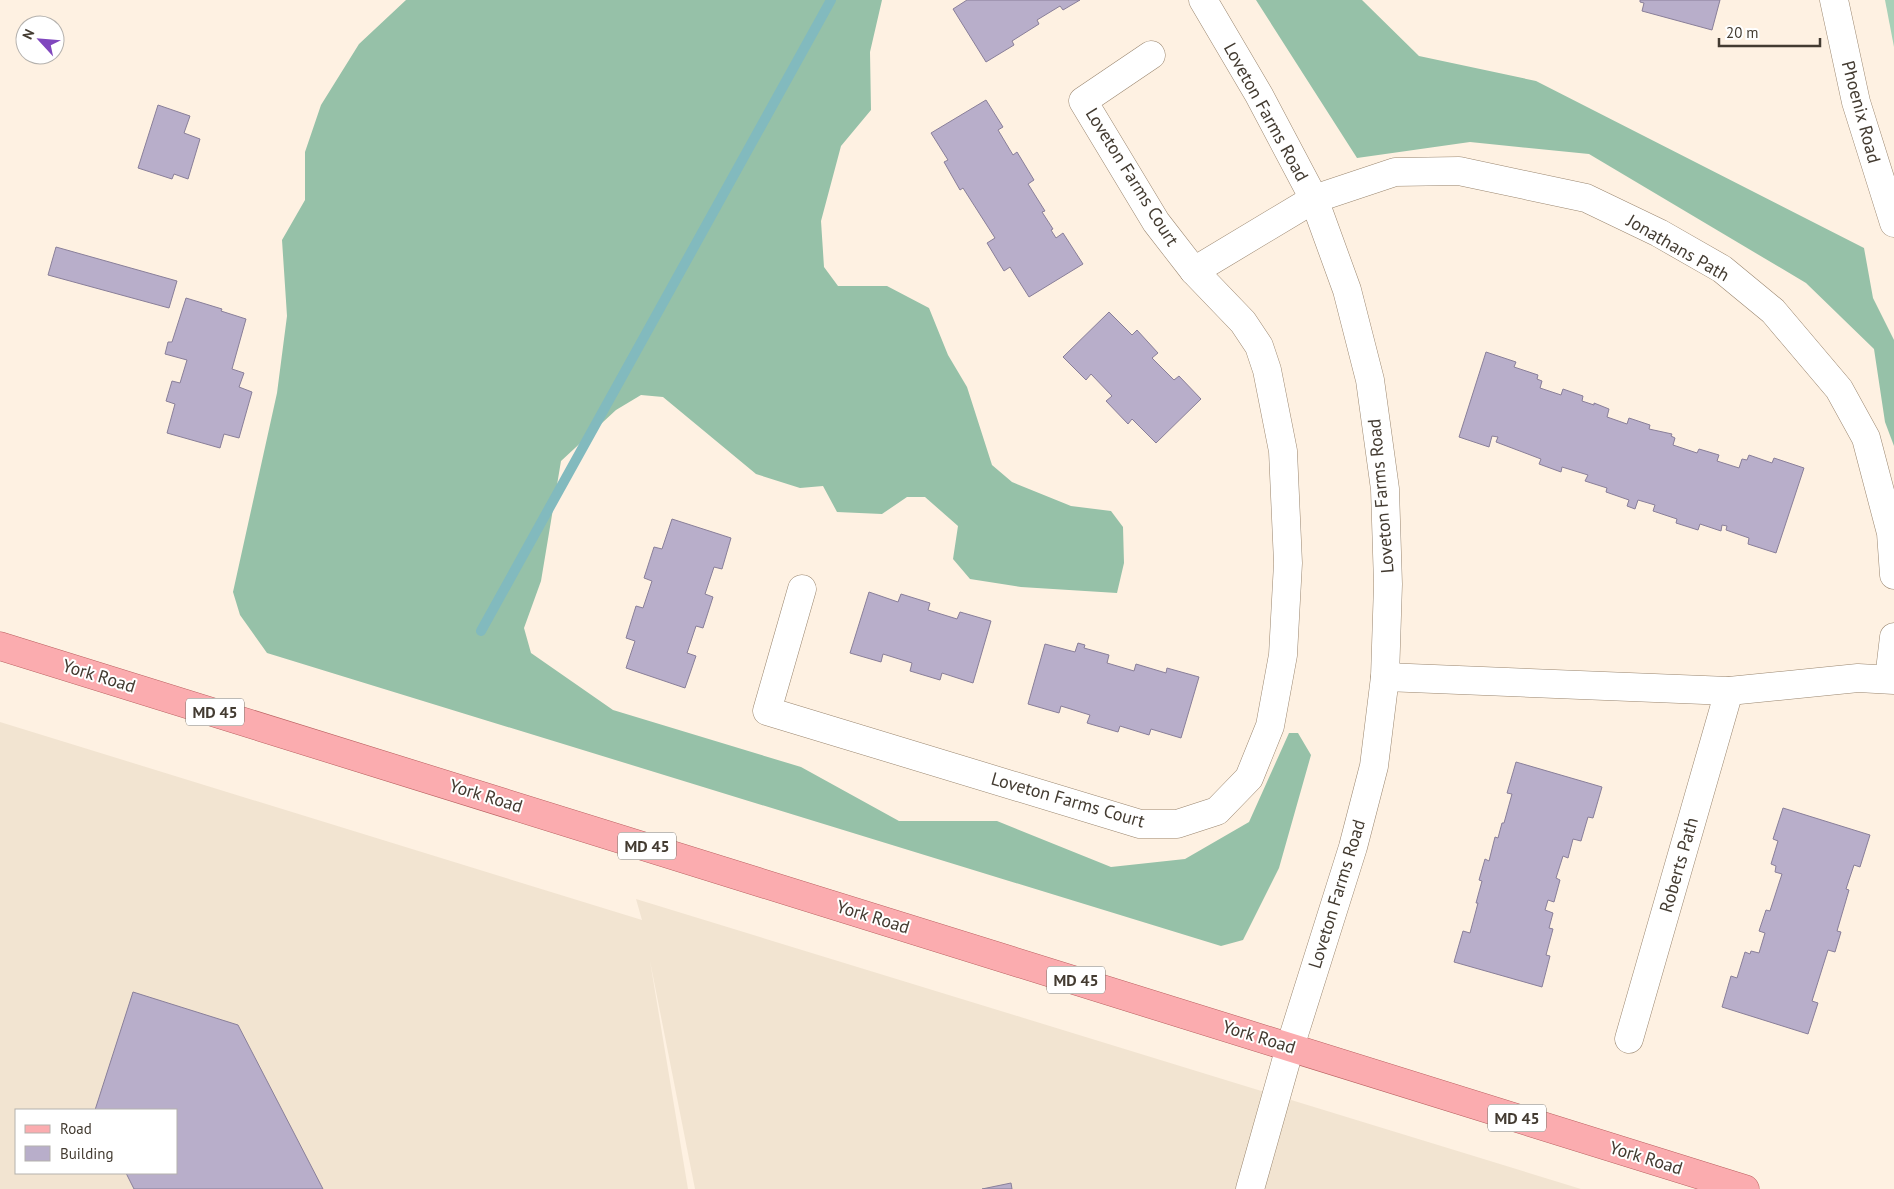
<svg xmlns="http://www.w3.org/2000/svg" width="1894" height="1189" viewBox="0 0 1894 1189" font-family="'PT Sans',sans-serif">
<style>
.commercial{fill:#f2e4d1;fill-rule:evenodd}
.green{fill:#a7d0b7}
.forest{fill:#96c1a8}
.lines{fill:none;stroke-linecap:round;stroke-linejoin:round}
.stream{stroke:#82babe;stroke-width:10}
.building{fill:#b8aeca;stroke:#897f99}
.minor-casing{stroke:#9a866f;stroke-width:29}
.major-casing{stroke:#b96060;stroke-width:29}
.minor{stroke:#fff;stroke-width:28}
.major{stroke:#fbacaf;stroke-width:28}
.labels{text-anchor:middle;stroke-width:4;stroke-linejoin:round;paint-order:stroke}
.shield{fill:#fff;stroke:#7b766f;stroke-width:1}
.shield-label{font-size:16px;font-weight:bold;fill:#433b31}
.street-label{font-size:18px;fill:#433b31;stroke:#fff}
</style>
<rect width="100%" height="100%" fill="#fef1e2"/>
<path class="commercial" d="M0,722L642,920L636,899L1581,1189H695L650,961L688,1189H0ZM16,1110H176V1173H16Z"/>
<polygon class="green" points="1885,0 1894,0 1894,47"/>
<g class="forest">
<polygon points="406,0 882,0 870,52 871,110 841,146 821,221 824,267 838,286 887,286 929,308 948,355 967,387 992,465 1012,482 1071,506 1111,511 1123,527 1124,563 1117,593 1021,587 970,579 953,559 958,526 925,497 907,497 882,514 837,512 823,486 800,488 756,474 663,397 641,395 616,410 561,461 541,581 524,628 531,653 613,710 801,767 899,821 997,821 1111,867 1185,859 1249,822 1289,733 1298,733 1311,755 1279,868 1243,940 1221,946 267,653 240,615 233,592 277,393 287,316 282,240 305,200 305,152 321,105 359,44"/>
<polygon points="1256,0 1362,0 1419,56 1536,81 1864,248 1873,298 1894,340 1894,446 1885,422 1874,349 1806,283 1589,154 1470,142 1357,158"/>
</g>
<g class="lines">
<polyline class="stream" points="481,631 831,0"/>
</g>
<g class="building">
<polygon points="967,0 1080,0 1063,10 1060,6 1037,20 1039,24 1012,41 1014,45 986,62 953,9"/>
<polygon points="1640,0 1720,0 1712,30 1642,11 1644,3 1640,2"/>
<polygon points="986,100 1003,127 998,130 1013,155 1017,152 1034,180 1028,184 1045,211 1042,212 1053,229 1051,230 1056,238 1063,233 1083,264 1029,297 1010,267 1004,271 987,243 995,238 963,188 960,190 944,162 948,160 931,133"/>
<polygon points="158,105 190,116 184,133 200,139 188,179 174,174 172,179 138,168"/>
<polygon points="56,247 177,281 169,308 48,275"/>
<polygon points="186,298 222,309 221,311 246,319 232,369 244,373 239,387 252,392 239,438 224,434 220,448 167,433 175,404 166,401 172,381 180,383 187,360 165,354 168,342 172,342"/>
<polygon points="1109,312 1132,335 1137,330 1158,353 1152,358 1174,380 1179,376 1201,399 1156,443 1132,419 1128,424 1106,401 1112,396 1091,374 1086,380 1063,357"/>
<polygon points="1486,352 1516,362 1514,367 1538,375 1537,379 1542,381 1540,388 1561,395 1563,389 1583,396 1582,401 1594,405 1594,403 1609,409 1607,417 1627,424 1629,418 1650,425 1649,429 1672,434 1671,436 1675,438 1673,445 1697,453 1699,449 1719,455 1717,461 1739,468 1742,459 1747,460 1749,455 1772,463 1774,458 1804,468 1776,553 1748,544 1749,538 1726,530 1727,526 1722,525 1721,531 1700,524 1698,530 1676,523 1677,519 1653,511 1655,505 1638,500 1635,509 1627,506 1629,500 1606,492 1607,488 1585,481 1588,475 1562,467 1561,472 1539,464 1541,459 1496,442 1498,437 1492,436 1489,447 1459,437"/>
<polygon points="672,519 731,538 722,569 714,567 705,594 713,597 703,628 696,626 687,653 696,656 685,688 626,668 635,641 626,638 636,606 643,608 652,581 644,578 654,547 662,549"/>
<polygon points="869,592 898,602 901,594 930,603 928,610 957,619 960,612 991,621 973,683 942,673 940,680 910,671 912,663 883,654 881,662 850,653"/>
<polygon points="1078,643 1085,645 1084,648 1109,655 1107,663 1134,671 1136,664 1166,673 1167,668 1199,677 1181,738 1151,729 1149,735 1120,726 1118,732 1087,723 1090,715 1061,706 1059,713 1028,704 1045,644 1075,652"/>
<polygon points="1516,762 1602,787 1593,818 1588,817 1581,841 1573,839 1568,858 1563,856 1556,878 1560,880 1554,902 1548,900 1545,910 1553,913 1549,928 1553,929 1546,955 1550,956 1542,987 1454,962 1463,931 1470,933 1478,903 1476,903 1482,881 1479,880 1485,859 1489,861 1495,837 1498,838 1502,823 1504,823 1512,794 1507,793"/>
<polygon points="1783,808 1870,835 1860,867 1854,865 1846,889 1849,890 1837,931 1841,932 1835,952 1828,950 1812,1001 1818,1003 1808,1034 1722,1007 1731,976 1737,978 1745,952 1750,954 1751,951 1759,953 1765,933 1759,931 1766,910 1770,911 1782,874 1775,872 1776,866 1771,864 1778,841 1773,839"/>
<polygon points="133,992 238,1025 323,1189 134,1189 126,1173 176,1173 176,1110 95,1110"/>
<polygon points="1011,1183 1012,1189 982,1189"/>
</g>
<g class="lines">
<g class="minor-casing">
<g id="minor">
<polyline points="1203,0 1259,95 1314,199 1347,290 1370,380 1385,489 1388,584 1385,677 1374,766 1353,847 1290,1047 1250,1189"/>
<polyline points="1834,0 1856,102 1894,223"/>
<polyline points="1194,271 1314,199 1395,172 1459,171 1586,198 1659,233 1722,269 1773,311 1839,389 1866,438 1891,533 1894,575"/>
<polyline points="802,589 767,711 1140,824 1177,824 1217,811 1249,778 1270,726 1283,655 1288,563 1283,451 1267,370 1259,346 1243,322 1194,271 1156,222 1083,101 1151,55"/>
<polyline points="1385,677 1729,691 1858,678 1894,680"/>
<polyline points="1889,679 1894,637"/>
<polyline points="1629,1039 1729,691"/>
</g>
</g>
<g class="major-casing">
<polyline id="major" points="0,646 1745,1189"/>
</g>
<use href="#minor" class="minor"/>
<use href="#major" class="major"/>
</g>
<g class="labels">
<g class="shield">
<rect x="186" y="698.5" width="58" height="27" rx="4"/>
<rect x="618" y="832.5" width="58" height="27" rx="4"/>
<rect x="1047" y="966.5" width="58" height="27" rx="4"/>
<rect x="1488" y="1104.5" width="58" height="27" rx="4"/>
</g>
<g class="shield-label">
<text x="215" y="718">MD 45</text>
<text x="647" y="852">MD 45</text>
<text x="1076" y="986">MD 45</text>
<text x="1517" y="1124">MD 45</text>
</g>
<g class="street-label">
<text transform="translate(1266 112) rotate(61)" y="6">Loveton Farms Road</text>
<text transform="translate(1861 112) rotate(75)" y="6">Phoenix Road</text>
<text transform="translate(1132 177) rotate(58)" y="6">Loveton Farms Court</text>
<text transform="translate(1678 248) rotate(30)" y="6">Jonathans Path</text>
<text transform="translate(1381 496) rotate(-95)" y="6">Loveton Farms Road</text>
<text transform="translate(99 676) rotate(17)" y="6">York Road</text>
<text transform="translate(486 796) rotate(17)" y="6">York Road</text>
<text transform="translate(1068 800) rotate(16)" y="6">Loveton Farms Court</text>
<text transform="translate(1679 865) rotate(-74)" y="6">Roberts Path</text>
<text transform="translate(1337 894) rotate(-73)" y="6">Loveton Farms Road</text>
<text transform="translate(873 917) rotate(17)" y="6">York Road</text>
<text transform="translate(1259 1037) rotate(17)" y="6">York Road</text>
<text transform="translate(1646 1158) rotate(17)" y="6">York Road</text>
</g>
</g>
<rect x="15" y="1109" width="162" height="65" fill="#ffffff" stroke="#b4b1ad"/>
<rect x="25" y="1125" width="25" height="8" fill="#fbacaf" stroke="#b4b1ad"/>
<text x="60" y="1134" font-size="15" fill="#433b31">Road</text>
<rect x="25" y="1146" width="25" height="15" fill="#b8aeca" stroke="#b4b1ad"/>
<text x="60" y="1159" font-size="15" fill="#433b31">Building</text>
<g transform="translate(40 40) rotate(296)"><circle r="24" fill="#ffffff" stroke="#b4b1ad"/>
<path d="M0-4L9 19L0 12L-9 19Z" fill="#8047be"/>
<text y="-8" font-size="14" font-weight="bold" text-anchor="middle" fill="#433b31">N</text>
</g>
<path d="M1719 38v8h101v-8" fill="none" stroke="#433b31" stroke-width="2.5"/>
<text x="1726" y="38" font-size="15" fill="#433b31" stroke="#ffffff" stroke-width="4" paint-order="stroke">20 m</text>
</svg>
